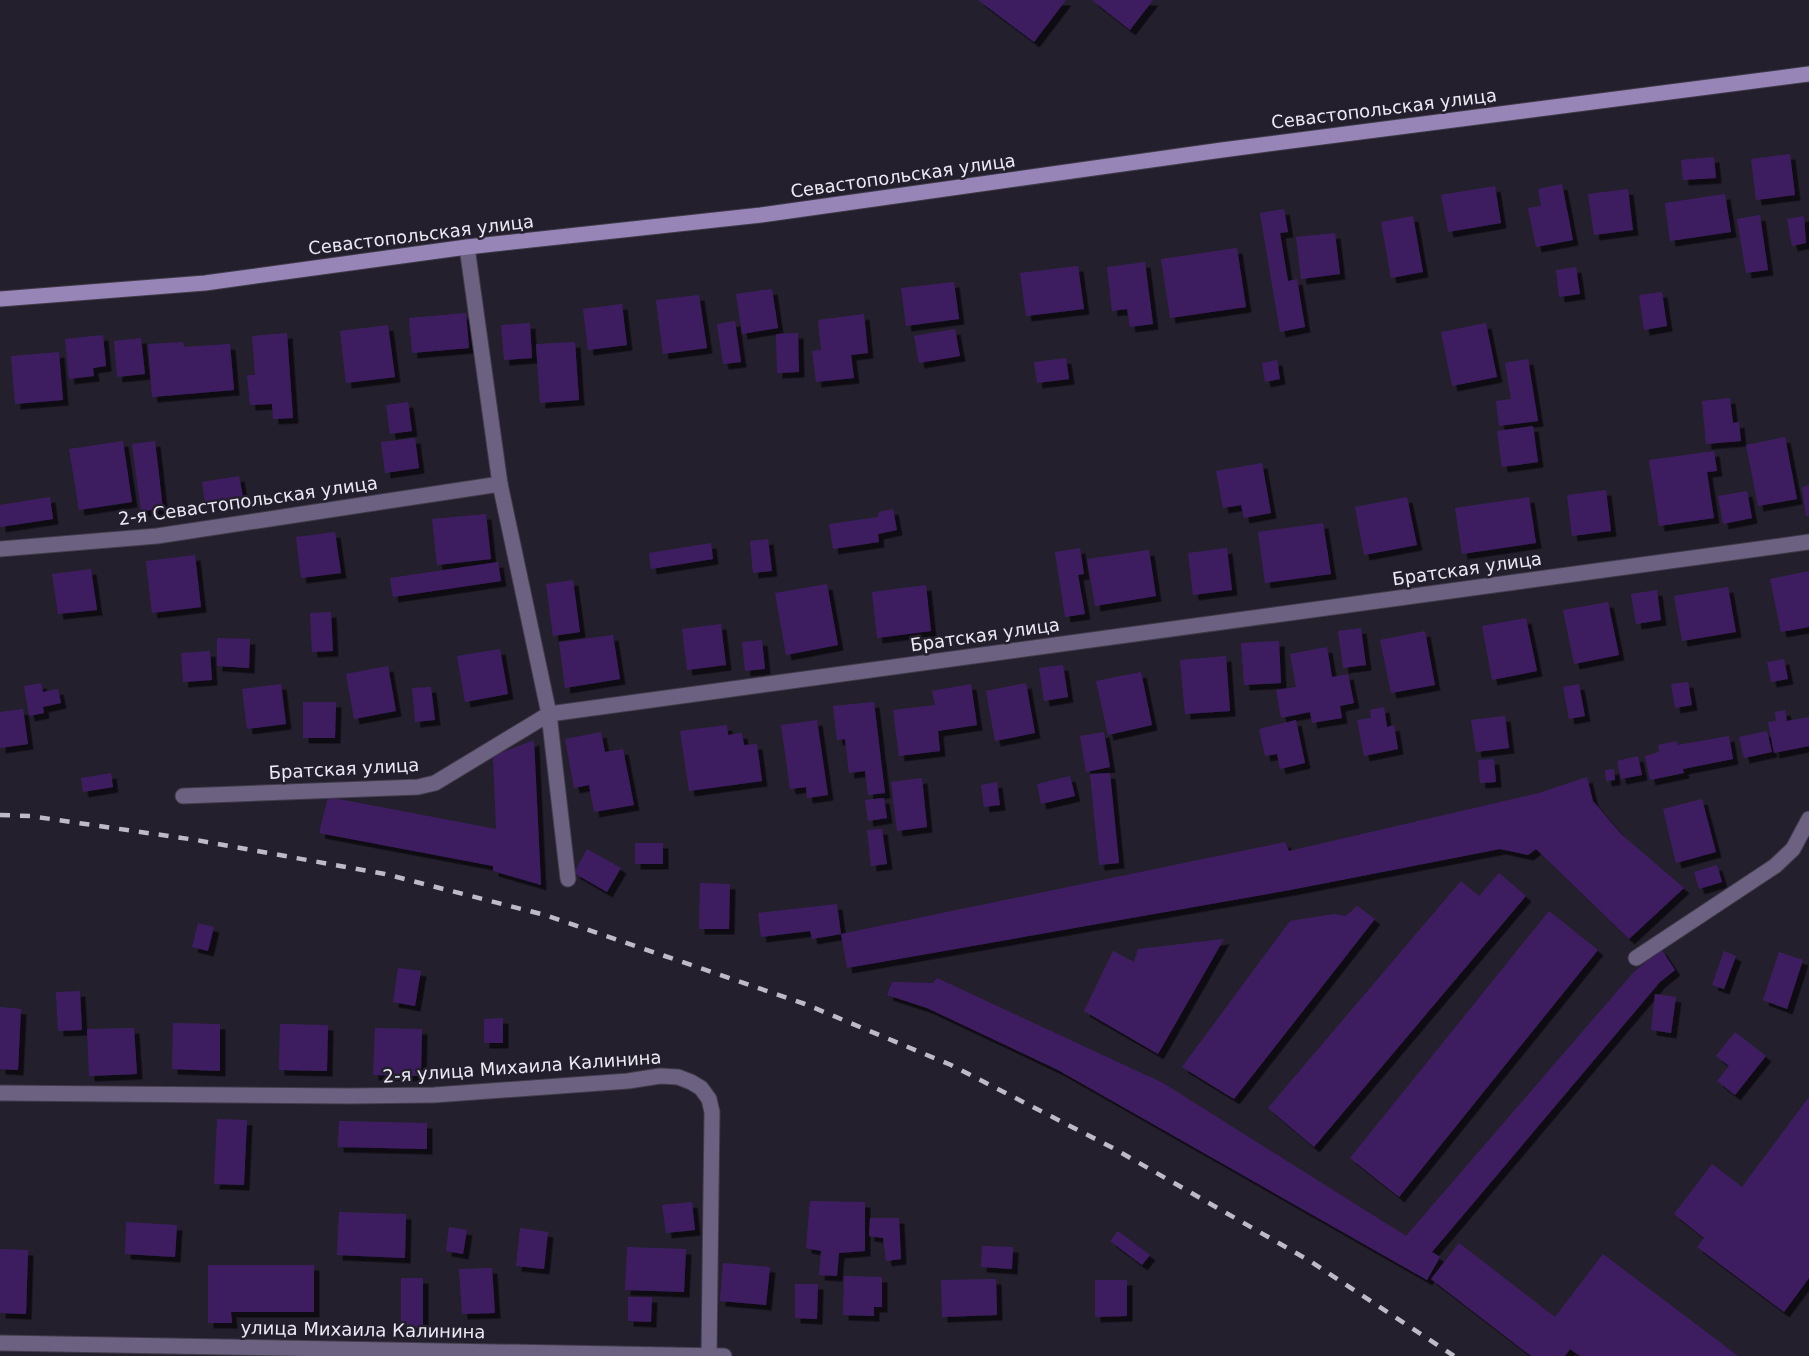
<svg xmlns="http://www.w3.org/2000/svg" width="1809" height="1356" viewBox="0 0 1809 1356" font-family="'DejaVu Sans',sans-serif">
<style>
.building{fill:#3d1f61;filter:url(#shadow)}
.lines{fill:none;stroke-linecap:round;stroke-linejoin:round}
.street-casing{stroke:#403b49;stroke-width:17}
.secondary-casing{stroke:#403b49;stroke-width:17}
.street{stroke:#6c6180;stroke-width:15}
.secondary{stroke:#9785b7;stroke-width:15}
.rail{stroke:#bfbbc6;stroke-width:4.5;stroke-dasharray:10 10;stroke-linecap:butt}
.labels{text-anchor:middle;stroke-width:5;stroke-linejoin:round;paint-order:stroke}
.street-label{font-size:18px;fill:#ece9f3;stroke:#241f2d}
</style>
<defs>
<filter id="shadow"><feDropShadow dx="5.5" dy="5.5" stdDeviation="0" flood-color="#0009"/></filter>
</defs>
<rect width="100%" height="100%" fill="#241f2d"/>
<g class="building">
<polygon points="978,0 1066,0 1034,42"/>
<polygon points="1092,0 1153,0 1130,30"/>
<polygon points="1790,154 1795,195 1756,200 1751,159"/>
<polygon points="1714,157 1716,178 1683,180 1681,160"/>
<polygon points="1562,184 1573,240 1536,247 1528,208 1541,206 1538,189"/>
<polygon points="1495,186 1501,223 1448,232 1441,195"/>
<polygon points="1628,189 1633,230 1594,235 1588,194"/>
<polygon points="1725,194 1731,232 1670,241 1665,203"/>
<polygon points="1284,209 1288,232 1280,233 1288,281 1297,279 1305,327 1280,332 1260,213"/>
<polygon points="1760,215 1768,270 1746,273 1737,219"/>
<polygon points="1413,216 1423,272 1391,278 1381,222"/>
<polygon points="1804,216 1806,243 1792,246 1787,219"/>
<polygon points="1335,233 1340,274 1301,279 1296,237"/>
<polygon points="1237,248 1246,307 1170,318 1161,259"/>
<polygon points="1145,262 1153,324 1130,327 1127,309 1112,311 1107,267"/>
<polygon points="1078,266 1084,309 1026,316 1020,273"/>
<polygon points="1576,267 1580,294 1559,297 1556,270"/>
<polygon points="954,282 959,319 906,326 901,288"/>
<polygon points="772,289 778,328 742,334 736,294"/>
<polygon points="1662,292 1667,326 1644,330 1639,295"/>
<polygon points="699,295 707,348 663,354 656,300"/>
<polygon points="622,304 627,345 588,350 583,309"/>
<polygon points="466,313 469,348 412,353 409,318"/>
<polygon points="864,314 868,353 851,355 854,378 816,382 812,351 821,350 818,320"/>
<polygon points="735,321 741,362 723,364 717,324"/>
<polygon points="530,323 532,358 504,360 501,325"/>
<polygon points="1486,323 1497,377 1452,386 1441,332"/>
<polygon points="388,325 395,377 346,383 340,331"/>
<polygon points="955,329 960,356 919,363 914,336"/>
<polygon points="287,333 293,418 273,419 272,404 250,405 247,375 255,375 252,336"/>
<polygon points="798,333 799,372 777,373 776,334"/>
<polygon points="103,335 106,366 93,368 94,376 69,379 65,339"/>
<polygon points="141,338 145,374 117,377 114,341"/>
<polygon points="183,342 184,347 230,344 234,390 152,397 148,344"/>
<polygon points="575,342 579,400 540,403 536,344"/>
<polygon points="59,352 63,400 15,404 11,356"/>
<polygon points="1066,358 1069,379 1037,383 1034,362"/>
<polygon points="1528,359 1538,421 1499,426 1496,401 1511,399 1505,363"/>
<polygon points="1277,360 1280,379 1265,382 1262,363"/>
<polygon points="1730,398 1733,423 1739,422 1741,441 1706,444 1702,401"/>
<polygon points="408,402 412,431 390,434 386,405"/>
<polygon points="1533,426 1538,462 1502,467 1497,431"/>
<polygon points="1785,437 1797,499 1758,506 1746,445"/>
<polygon points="415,438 419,468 385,473 381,442"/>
<polygon points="123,441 132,502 79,510 69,449"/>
<polygon points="155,441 163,509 141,511 132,444"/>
<polygon points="1714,451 1717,471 1707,472 1714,518 1659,526 1649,460"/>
<polygon points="1262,463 1271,513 1244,518 1241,505 1223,508 1216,471"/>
<polygon points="239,476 243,497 205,503 202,482"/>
<polygon points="1809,485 1809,516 1806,516 1802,487"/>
<polygon points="1606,490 1611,531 1572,536 1567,495"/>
<polygon points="1747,491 1752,518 1723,524 1718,496"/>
<polygon points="50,497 53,519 0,527 0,505"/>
<polygon points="1407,497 1417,545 1364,555 1355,507"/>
<polygon points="1529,497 1536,543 1462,554 1455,508"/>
<polygon points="893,509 897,530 878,534 879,542 833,549 829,524 878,517 879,512"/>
<polygon points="486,514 491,559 437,565 432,519"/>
<polygon points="1323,523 1331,574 1265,583 1258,532"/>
<polygon points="335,532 341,573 301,578 296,537"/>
<polygon points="768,539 772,571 753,573 750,541"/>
<polygon points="711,543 713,559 651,569 649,553"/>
<polygon points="1080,548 1084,574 1078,575 1085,614 1065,617 1055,552"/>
<polygon points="1227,548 1232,590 1193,595 1188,553"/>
<polygon points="1149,550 1156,596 1095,606 1087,559"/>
<polygon points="195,555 201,607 152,613 146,561"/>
<polygon points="498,562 501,581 393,597 390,578"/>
<polygon points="91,569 97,610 58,614 52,574"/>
<polygon points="1809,571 1809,627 1781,632 1770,579"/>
<polygon points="573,580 580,632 553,636 546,584"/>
<polygon points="827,584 838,645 786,655 775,593"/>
<polygon points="926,585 931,631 877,638 872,592"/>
<polygon points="1728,587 1736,632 1682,641 1674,596"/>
<polygon points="1657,590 1661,620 1636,624 1631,594"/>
<polygon points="1608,602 1619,655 1574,664 1563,610"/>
<polygon points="331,612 333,651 312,652 310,613"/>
<polygon points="1526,618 1537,671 1492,680 1482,626"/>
<polygon points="721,624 726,665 687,670 682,629"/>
<polygon points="1361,628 1366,665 1343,668 1338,631"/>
<polygon points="1425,631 1435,685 1391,693 1380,640"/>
<polygon points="613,635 620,679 565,688 559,642"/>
<polygon points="217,638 250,639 249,668 217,666"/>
<polygon points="762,640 765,669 745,671 742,642"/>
<polygon points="1279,641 1281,683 1244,685 1241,643"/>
<polygon points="1327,647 1332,677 1348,674 1354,703 1340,706 1342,718 1312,723 1310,712 1281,718 1276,690 1296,687 1290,654"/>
<polygon points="500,649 508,694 465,702 457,656"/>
<polygon points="210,651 212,680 183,682 181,653"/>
<polygon points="1226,656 1230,711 1185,714 1180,660"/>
<polygon points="1784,659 1788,679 1771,682 1767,662"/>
<polygon points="1063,665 1068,697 1044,701 1039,668"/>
<polygon points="388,666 396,711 354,719 346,674"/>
<polygon points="1141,672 1152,725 1108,735 1096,681"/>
<polygon points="1688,682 1692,705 1675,708 1671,684"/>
<polygon points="41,683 43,692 58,689 61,703 43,707 44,713 29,716 24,686"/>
<polygon points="1026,683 1035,733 995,741 986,691"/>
<polygon points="281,684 286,724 247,729 242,689"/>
<polygon points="971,684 977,725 938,731 940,751 899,756 893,710 935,705 932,691"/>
<polygon points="1579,684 1585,716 1569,719 1563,687"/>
<polygon points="431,687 435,720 415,722 412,688"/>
<polygon points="303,702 336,702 335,738 303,738"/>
<polygon points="874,702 885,793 868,795 865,771 849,773 845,739 837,740 833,706"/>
<polygon points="1384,707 1387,727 1394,725 1398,749 1364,756 1357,720 1371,718 1370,710"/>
<polygon points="23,709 28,744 0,748 0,712"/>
<polygon points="1785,710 1787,721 1809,717 1809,746 1774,753 1768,722 1776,721 1775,712"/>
<polygon points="1505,716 1509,748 1476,752 1471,720"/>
<polygon points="817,720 828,795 807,798 806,787 790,789 781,725"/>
<polygon points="1296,720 1305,763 1280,769 1277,754 1265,756 1259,729"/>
<polygon points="727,725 728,735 742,733 744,745 757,744 762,781 689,791 680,731"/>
<polygon points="1767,731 1772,752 1744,758 1739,737"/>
<polygon points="601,732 605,752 623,749 634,805 594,812 589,785 574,788 565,739"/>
<polygon points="1104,732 1110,767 1086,772 1080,736"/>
<polygon points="1729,736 1733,759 1683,769 1684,773 1650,780 1645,756 1659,752 1658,745 1677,741 1678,745"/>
<polygon points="534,740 541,885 493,871 493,866 319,833 328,797 496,829 493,756"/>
<polygon points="1638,756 1642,775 1621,779 1617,761"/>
<polygon points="1494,759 1496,782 1480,783 1478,760"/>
<polygon points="1614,769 1615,780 1606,781 1605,770"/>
<polygon points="111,773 113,787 83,792 81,778"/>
<polygon points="1110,773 1119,863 1099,865 1090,774"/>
<polygon points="1070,776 1075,796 1041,804 1037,784"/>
<polygon points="1587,777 1593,801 1621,834 1684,888 1629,939 1536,849 1528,855 1500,849 1290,890 847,968 841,934 1285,842 1289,851 1539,793"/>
<polygon points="922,778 927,827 897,831 891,782"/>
<polygon points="997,782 1000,805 984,807 981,785"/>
<polygon points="884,798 887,818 868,821 865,800"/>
<polygon points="1702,799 1716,852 1676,863 1663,809"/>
<polygon points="882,829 887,864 871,866 867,830"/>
<rect x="635" y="843" width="28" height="21"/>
<polygon points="587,849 621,868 607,892 574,873"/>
<polygon points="1717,865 1722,882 1699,889 1694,872"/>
<polygon points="1499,873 1526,896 1314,1147 1268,1108 1461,881 1479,896"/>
<polygon points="700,883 730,884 729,929 699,929"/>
<polygon points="837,904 841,934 812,939 810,931 761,937 758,913"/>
<polygon points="1357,906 1375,919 1234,1099 1182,1067 1290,921 1334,914 1346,916"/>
<polygon points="1549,911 1598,950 1399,1197 1350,1158"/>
<polygon points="198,923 214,927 208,951 192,947"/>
<polygon points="1224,939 1158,1054 1084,1011 1113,951 1134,962 1138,949"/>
<polygon points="1661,949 1675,970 1660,982 1432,1252 1440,1257 1427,1280 1058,1070 927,1008 887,995 892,982 933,983 937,978 1163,1083 1406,1236 1633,973"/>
<polygon points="1724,951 1736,956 1724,989 1712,985"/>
<polygon points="1779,952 1803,960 1787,1009 1763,1000"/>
<polygon points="398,968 421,971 415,1006 393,1002"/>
<polygon points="80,991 82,1030 58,1031 56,992"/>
<polygon points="1655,994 1676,997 1671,1033 1651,1030"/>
<polygon points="0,1007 21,1009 18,1070 0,1069"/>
<polygon points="503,1018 503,1043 484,1043 484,1019"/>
<polygon points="173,1023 220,1024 220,1071 172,1069"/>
<polygon points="280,1024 328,1025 327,1071 279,1070"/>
<polygon points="134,1028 137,1074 89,1076 87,1029"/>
<polygon points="375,1028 422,1029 421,1076 373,1075"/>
<polygon points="1735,1032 1766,1056 1735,1095 1717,1081 1729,1066 1716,1056"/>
<polygon points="1809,1097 1809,1278 1784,1312 1697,1247 1704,1238 1674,1214 1712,1164 1742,1187"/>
<polygon points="217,1119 247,1120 244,1185 214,1184"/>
<polygon points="339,1121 427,1123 427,1149 338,1147"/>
<polygon points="810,1201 865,1202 865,1251 839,1253 837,1276 819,1275 821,1251 806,1248"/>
<polygon points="692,1202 695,1230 666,1233 662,1205"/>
<polygon points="339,1212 406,1214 405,1258 337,1255"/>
<polygon points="870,1218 899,1218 901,1259 886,1261 883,1238 869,1236"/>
<polygon points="126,1222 177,1225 175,1257 125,1254"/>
<polygon points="449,1227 467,1230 463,1254 446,1251"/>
<polygon points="520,1228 548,1232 544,1269 516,1266"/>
<polygon points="1118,1231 1150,1255 1142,1265 1110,1241"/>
<polygon points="1459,1243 1555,1317 1603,1254 1738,1356 1580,1356 1570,1349 1565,1356 1531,1356 1431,1279"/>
<polygon points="982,1246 1013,1247 1012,1269 981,1267"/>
<polygon points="627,1247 686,1249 684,1292 625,1290"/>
<polygon points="0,1249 28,1250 26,1314 0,1313"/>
<polygon points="723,1263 770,1267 766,1305 720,1301"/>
<polygon points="208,1265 314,1265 314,1312 231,1312 232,1323 208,1323"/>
<polygon points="492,1268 495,1313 462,1314 459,1269"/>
<polygon points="844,1276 882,1277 882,1307 874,1307 874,1316 843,1315"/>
<rect x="401" y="1278" width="22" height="50"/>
<polygon points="996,1279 997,1315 942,1317 941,1280"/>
<polygon points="1095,1280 1127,1280 1127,1316 1095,1317"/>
<polygon points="795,1284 818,1284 817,1319 795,1318"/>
<polygon points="628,1297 652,1297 651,1322 628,1321"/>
</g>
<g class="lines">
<g class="street-casing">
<g id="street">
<polyline points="467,247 500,484 549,714 568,879"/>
<polyline points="0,549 157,536 500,484"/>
<polyline points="183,796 418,787 435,783 549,714 1809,542"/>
<polyline points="1636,958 1775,866 1793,849 1809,819"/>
<polyline points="0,1093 350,1096 434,1095 628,1081 660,1076 678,1077 691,1082 701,1088 709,1099 712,1112 709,1355"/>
<polyline points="0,1343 724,1356"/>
</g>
</g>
<g class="secondary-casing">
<polyline id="secondary" points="0,299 205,283 467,247 761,215 1222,150 1809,74"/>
</g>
<use href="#street" class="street"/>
<use href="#secondary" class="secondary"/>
<polyline class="rail" points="0,815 30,816 196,840 385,874 545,915 805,1004 951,1065 1113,1148 1310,1261 1454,1356"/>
</g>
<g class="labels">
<g class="street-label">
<text transform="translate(1384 109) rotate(-7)" y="6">Севастопольская улица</text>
<text transform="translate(903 176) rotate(-8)" y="6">Севастопольская улица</text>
<text transform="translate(421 235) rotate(-7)" y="6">Севастопольская улица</text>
<text transform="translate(248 501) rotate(-8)" y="6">2-я Севастопольская улица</text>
<text transform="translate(1467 569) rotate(-8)" y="6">Братская улица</text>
<text transform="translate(985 635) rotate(-8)" y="6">Братская улица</text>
<text transform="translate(344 769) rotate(-3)" y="6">Братская улица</text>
<text transform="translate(522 1067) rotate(-4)" y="6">2-я улица Михаила Калинина</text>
<text transform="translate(363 1330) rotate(1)" y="6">улица Михаила Калинина</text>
</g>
</g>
</svg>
